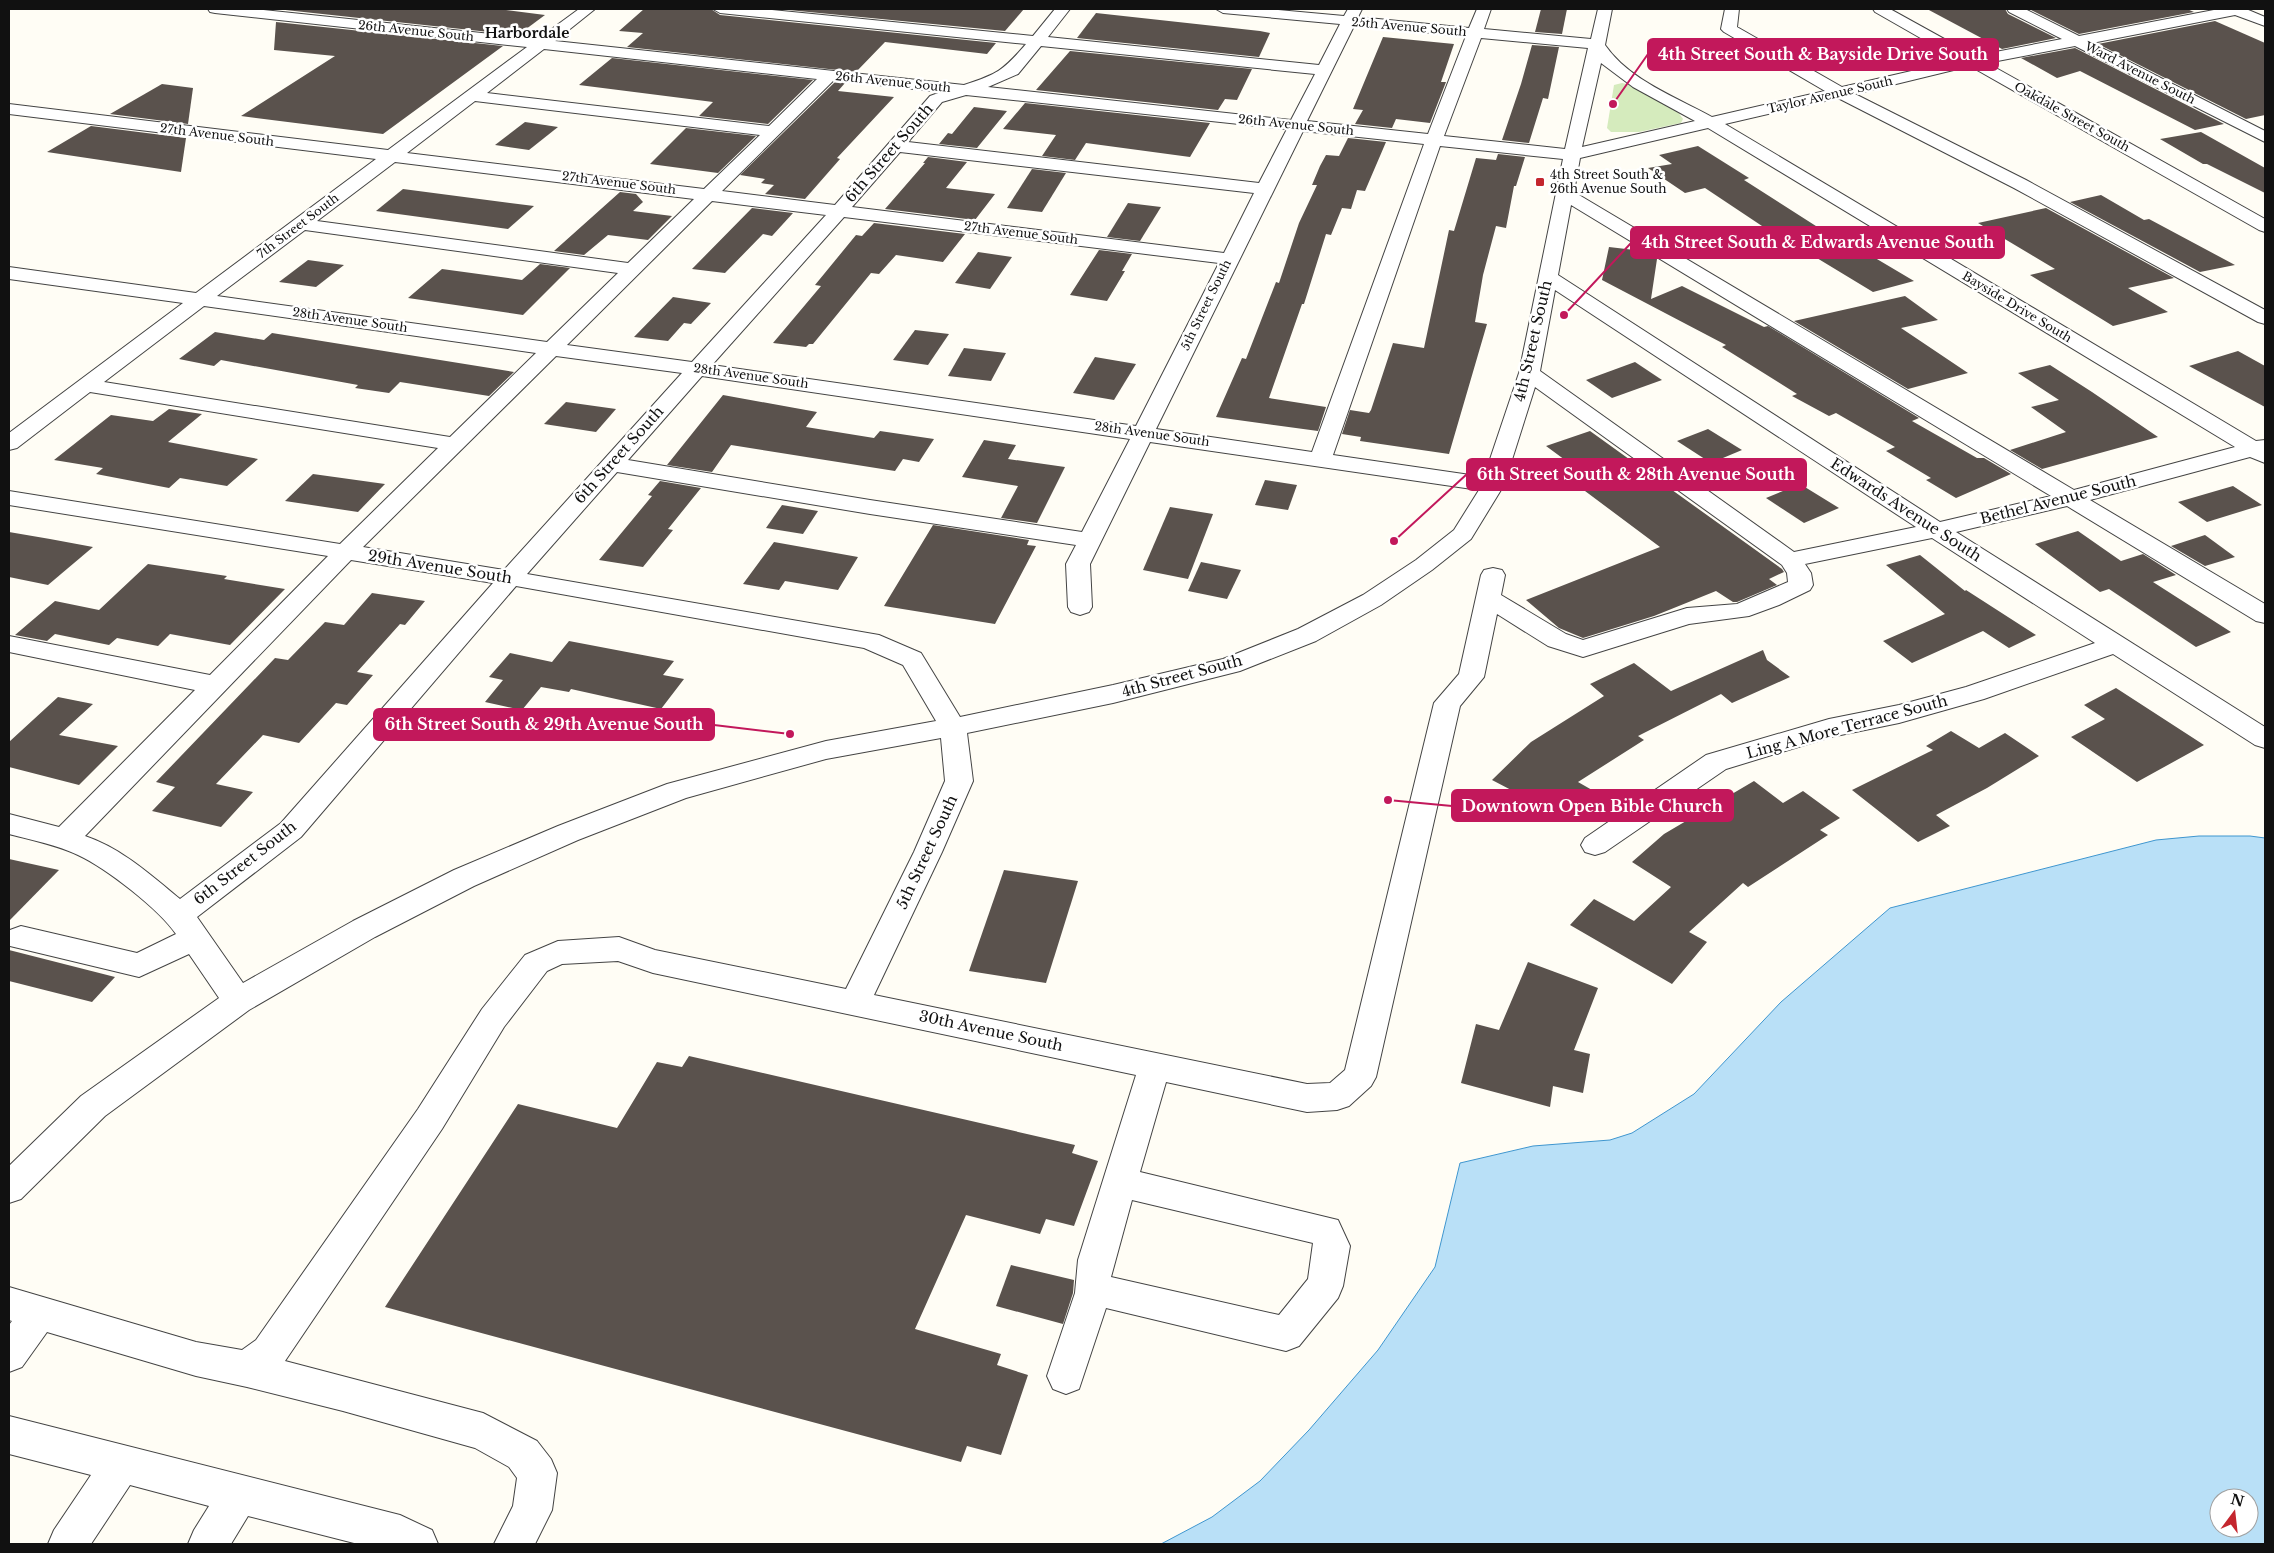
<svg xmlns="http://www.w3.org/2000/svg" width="2274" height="1553" viewBox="0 0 2274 1553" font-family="'Libre Baskerville',serif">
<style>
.green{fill:#d5ebbd}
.water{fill:#b9e0f7;stroke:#3f96cf;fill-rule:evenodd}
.building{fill:#5a524d}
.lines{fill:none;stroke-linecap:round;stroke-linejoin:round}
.minor-casing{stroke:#444;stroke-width:2}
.minor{fill:#fff;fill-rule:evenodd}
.poi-dot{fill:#c4262e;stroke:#fff;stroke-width:2}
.labels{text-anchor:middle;stroke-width:5;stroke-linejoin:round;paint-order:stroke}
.far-street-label{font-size:12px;fill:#111;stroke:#fff}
.far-poi-label{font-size:12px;fill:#111;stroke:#fff;text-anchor:start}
.far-neighbourhood-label{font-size:14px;font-weight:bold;fill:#111;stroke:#fff}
.street-label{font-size:15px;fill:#111;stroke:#fff}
.leader{fill:none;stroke:#c2185b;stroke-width:2}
.callout-dot{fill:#c2185b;stroke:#fff;stroke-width:2}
.callout{fill:#c2185b;stroke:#c2185b;stroke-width:2}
.callout-label{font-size:16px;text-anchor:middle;font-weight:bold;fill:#fff}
</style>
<rect width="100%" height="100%" fill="#fffdf5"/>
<polygon class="green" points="1622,83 1631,85 1678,112 1683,119 1681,123 1639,132 1611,132 1607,128 1614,85"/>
<path class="water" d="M2199,836H2250L2265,838V1544H1161L1212,1517L1260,1481L1309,1430L1378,1350L1435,1267L1460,1163L1533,1146L1610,1140L1632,1133L1694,1094L1781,1002L1890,908L2156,840ZM2219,1498H2249V1528H2219Z"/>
<g class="building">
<polygon points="276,9 498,9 545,15 518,35"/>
<polygon points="644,9 711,9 720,15 996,43 987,54 885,42 856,72 627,47 643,33 619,31"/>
<polygon points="778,9 1024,9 1005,31"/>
<polygon points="1541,9 1567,9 1562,34 1535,32"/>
<polygon points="1927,9 2005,9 2008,14 2056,38 2002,49"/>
<polygon points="2029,9 2187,9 2194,12 2079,34"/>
<polygon points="1096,13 1260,31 1270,33 1259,57 1077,38"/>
<polygon points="2215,21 2265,43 2265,115 2246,119 2098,44"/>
<polygon points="276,22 503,46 383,134 241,116 335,56 274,50"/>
<polygon points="1383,37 1454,44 1441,82 1446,82 1430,123 1396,119 1392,128 1355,124 1363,110 1353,109"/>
<polygon points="1532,45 1559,47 1548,99 1543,98 1529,143 1502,140 1521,84"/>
<polygon points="2075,48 2224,124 2195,130 2080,71 2057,78 2021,58"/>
<polygon points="1070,51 1252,69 1237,100 1225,99 1218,110 1036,90"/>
<polygon points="612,58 813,80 768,124 699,116 713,102 579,85"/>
<polygon points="835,82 845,83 838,91 894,97 837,158 840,159 805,199 765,194 774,185 761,183 765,179 740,175"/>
<polygon points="162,84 193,88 188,124 110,114"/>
<polygon points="1025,103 1210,123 1190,157 1086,143 1075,160 1042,156 1056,135 1003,129"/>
<polygon points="974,107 1007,111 977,148 939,144 948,133 952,134"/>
<polygon points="525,122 558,127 529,150 495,145"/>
<polygon points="91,126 186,138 181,172 47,152"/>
<polygon points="686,128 756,136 718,173 650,164"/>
<polygon points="2201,132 2265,168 2265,193 2207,164 2203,164 2160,139"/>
<polygon points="1348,138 1386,142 1365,191 1357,190 1351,209 1342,208 1331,235 1326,234 1304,304 1302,304 1269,398 1326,407 1318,431 1216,417 1242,358 1246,359 1276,282 1279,283 1299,223 1317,185 1312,185 1320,166 1326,155 1339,156"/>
<polygon points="1698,146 1749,178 1744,180 1855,251 1860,249 1914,281 1873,292 1802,249 1798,250 1705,188 1685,193 1648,168 1672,164 1659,155"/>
<polygon points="1498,154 1525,157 1516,186 1514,186 1506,228 1496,226 1483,275 1475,322 1487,324 1449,454 1360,441 1361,437 1342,434 1350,410 1369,413 1371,410 1393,343 1424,348 1449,230 1454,231 1476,158 1496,160"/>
<polygon points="928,157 967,162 946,188 995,194 975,220 885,209 925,163 923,163"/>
<polygon points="1032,169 1066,173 1042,212 1007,208"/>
<polygon points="403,189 534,206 508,229 376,211"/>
<polygon points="620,192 636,194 643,202 633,211 672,216 648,240 608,235 584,255 554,251"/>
<polygon points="2101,195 2144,220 2149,219 2235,265 2200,272 2070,202"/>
<polygon points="1128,203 1161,207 1140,241 1107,237"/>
<polygon points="752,208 793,213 772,236 763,234 725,273 692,269"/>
<polygon points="2046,208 2174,278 2128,288 2168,312 2113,326 2030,275 2055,269 1978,223"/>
<polygon points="874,223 965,234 943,262 896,255 879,274 871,273 813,344 809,344 806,347 773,343 821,286 815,285 856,235 862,236"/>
<polygon points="1609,247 1643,251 1657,259 1651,299 1682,286 1764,327 1768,326 1919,418 1912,421 1977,458 1984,458 2011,474 1956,498 1926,480 1931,478 1886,451 1895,447 1836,413 1829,416 1792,396 1797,394 1722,347 1726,345 1602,280"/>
<polygon points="1099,250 1132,254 1122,271 1125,271 1107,301 1070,295"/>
<polygon points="978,252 1012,257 990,289 955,283"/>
<polygon points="308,260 344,265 316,287 279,282"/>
<polygon points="540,264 570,268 523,315 408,298 442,269 522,280"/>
<polygon points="1905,296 1938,320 1901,328 1968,373 1908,389 1794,321"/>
<polygon points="673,297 711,303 691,324 684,323 668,341 634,337"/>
<polygon points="915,330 949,334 928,365 893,360"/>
<polygon points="215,332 264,340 272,333 514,372 489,396 400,382 389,393 355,388 358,385 221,360 214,366 179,359"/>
<polygon points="964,348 1006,353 991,381 948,376"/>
<polygon points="2238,351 2265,366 2265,407 2189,366"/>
<polygon points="1095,357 1136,364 1114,400 1073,393"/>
<polygon points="1635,362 1662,380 1612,398 1586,380"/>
<polygon points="2050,365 2092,392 2158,437 2042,469 2010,450 2066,432 2031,407 2059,400 2018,373"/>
<polygon points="723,395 817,412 806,427 874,438 880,431 934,439 919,462 903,459 895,471 731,445 712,472 667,465"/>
<polygon points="566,402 616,409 596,432 544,424"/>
<polygon points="169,409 202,414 168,442 258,459 227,486 180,478 169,488 96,474 103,468 54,460 111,415 153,421"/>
<polygon points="1708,429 1742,450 1711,463 1677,441"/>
<polygon points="1590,431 1782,569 1784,572 1769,579 1777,585 1737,602 1733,602 1716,591 1654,616 1583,638 1559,628 1526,600 1660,547 1585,491 1599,485 1546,446"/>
<polygon points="984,440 1016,445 1008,459 1065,467 1037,523 1001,518 1018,486 962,477"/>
<polygon points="313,474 385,484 358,512 285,501"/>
<polygon points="1265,480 1297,485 1288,510 1255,505"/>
<polygon points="660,481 701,488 668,529 673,530 643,567 599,560 652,496 648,495"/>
<polygon points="1800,484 1839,508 1804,523 1766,498"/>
<polygon points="2233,486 2262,505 2207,522 2178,502"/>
<polygon points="782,505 818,511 803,534 766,528"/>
<polygon points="1170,507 1213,514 1188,579 1143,570"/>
<polygon points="933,525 1029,540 1027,545 1036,546 995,624 884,606"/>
<polygon points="2078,531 2121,561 2143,554 2176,575 2153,582 2231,632 2196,647 2109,589 2100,592 2035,544"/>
<polygon points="9,532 50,539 93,547 48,585 9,577"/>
<polygon points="2205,535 2235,557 2205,566 2171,546"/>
<polygon points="774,542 858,557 838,590 785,581 779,590 743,584"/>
<polygon points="1920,555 1965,591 1966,590 2036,635 2009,648 1983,631 1912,663 1883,641 1945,614 1886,565"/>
<polygon points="1201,562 1241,570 1227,599 1188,591"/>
<polygon points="148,564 227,576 224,579 285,589 230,645 170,634 158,646 117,638 109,645 55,634 47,641 15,635 55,601 99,610"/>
<polygon points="372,593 425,601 405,625 400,624 357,672 373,675 347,705 336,703 299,743 263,735 216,784 253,792 221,827 152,811 175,787 156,782 275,658 288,660 325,622 344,625"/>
<polygon points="569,641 674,661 663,675 684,679 661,709 571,689 569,692 541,687 522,710 485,702 503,680 489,677 510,653 552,662"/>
<polygon points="1763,650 1767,660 1790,677 1732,703 1721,694 1638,736 1644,740 1578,782 1592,790 1565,818 1492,780 1531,742 1604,696 1590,684 1634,663 1671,691"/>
<polygon points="2116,688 2204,745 2137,782 2071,737 2105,719 2084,705"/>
<polygon points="58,697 93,704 59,735 118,746 79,785 9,767 9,742"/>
<polygon points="1951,731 1979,748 2005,733 2039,756 1987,788 1936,815 1950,826 1918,842 1852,790 1933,750 1926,746"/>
<polygon points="1754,781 1783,803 1803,791 1840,818 1820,830 1828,835 1748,887 1743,883 1689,932 1707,942 1672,984 1570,925 1594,899 1634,921 1671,887 1632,862 1664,834"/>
<polygon points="9,859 59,870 9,921"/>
<polygon points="1004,870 1078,881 1046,983 969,971"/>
<polygon points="9,950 115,977 92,1002 9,981"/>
<polygon points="1528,962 1598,988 1574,1050 1590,1054 1583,1093 1553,1086 1550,1107 1461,1083 1476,1024 1499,1030"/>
<polygon points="689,1056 1075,1145 1072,1153 1098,1161 1074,1226 1046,1219 1040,1234 966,1215 915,1329 1001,1354 997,1365 1028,1375 1001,1455 967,1446 961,1462 385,1307 518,1104 617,1128 657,1062 682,1067"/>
<polygon points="1011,1265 1074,1280 1073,1293 1063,1324 996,1306"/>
</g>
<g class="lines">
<g class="minor-casing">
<g id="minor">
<path d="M208,9H254L538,39L579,9H595L555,41L964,85C997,74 1003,71 1026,44L720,13L713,9H762L1033,36L1055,9H1070L1048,37L1319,65L1340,24L1223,13L1216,9H1268L1344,16L1348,9H1362L1358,17L1469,28L1477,9H1491L1484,29L1591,39L1598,9H1612L1605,45C1629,80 1676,97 1712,117L1825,91L1724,32L1721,29L1725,9H1739L1737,27L1842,87L1959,60L1875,12L1873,9H1890L1975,56L2062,39L2009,12L2007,9H2025L2079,36L2219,9H2246L2265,17V26L2235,15L2092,43L2265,131V142L2075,46L1987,63L2265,219V232L2259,230L1970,66L1855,94L2026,180L2265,310V324L2258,322L2014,188L1838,98L1725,124L2256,441L2265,440V463L2250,457L2090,500L2265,604V623L2256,621L2067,506L1956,532L2265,727V748L2255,745L2113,654L1984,699L1899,723L1831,737L1726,769L1605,852L1595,855L1585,852L1581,845L1585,838L1706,755L1829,719L1899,705L1966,687L2095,643L1932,538L1805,564L1811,573L1813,585L1810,590L1779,605L1749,616L1689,624L1583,657L1548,646L1497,614L1484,677L1460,706L1376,1077L1371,1086L1349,1106L1337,1110L1307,1112L1166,1082L1140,1172L1338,1220L1350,1246L1343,1286L1338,1298L1299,1346L1286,1351L1106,1308L1079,1389L1066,1394L1053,1389L1047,1376L1075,1293L1078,1260L1136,1075L653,973L618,961L562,964L547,971L504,1027L442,1129L285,1361L483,1413L537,1441L551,1459L557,1473L552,1510L535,1544H494L513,1506L517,1478L509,1467L475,1448L343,1411L247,1387L196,1376L47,1332L22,1367L9,1372V1325L12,1321L9,1320V1287L196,1342L242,1350L256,1340L418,1109L482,1009L525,955L558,941L619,937L655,950L846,989L914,852L945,781L941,738L826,759L686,798L578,840L474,886L375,937L249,1010L105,1116L21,1199L9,1203V1166L81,1096L219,998L189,954L139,977L10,946V930L21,926L137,953L176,934C159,909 106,868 78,855C57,845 32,840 9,834V814L59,827L195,690L9,652V636L210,675L328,556L9,505V491L340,544L438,448L90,392L17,448L9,450V433L183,303L9,279V267L196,293L376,159L9,114V104L388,150L527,47L215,13L210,12ZM1354,26L1466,36L1428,134L1307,121ZM1481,38L1588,48L1565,149L1444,136ZM1041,46L1315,74L1291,120L988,87L1018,74ZM544,49L817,79L769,126L487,93ZM1601,63L1633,87L1695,121L1582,147ZM834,80L941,92L930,96L835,205L722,191ZM966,95L1287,129L1259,183L908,142L942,102ZM475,101L760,135L704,189L407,153ZM1708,128L2235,447L2074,490L1574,192L1580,158ZM1303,131L1424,144L1312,452L1156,429ZM1440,146L1563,159L1519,373L1484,477L1333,455ZM900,152L1254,193L1224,253L852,207ZM395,162L694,199L628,263L317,221ZM712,201L826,215L692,362L567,345ZM1571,205L2051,496L1940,522L1558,275ZM844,217L1219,263L1136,426L712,365ZM305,230L618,273L547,342L217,296ZM1555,290L1916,527L1794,552L1540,371ZM204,306L536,353L450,437L104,382ZM556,356L682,373L504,570L363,547ZM702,376L1130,439L1082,532L870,500L628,460ZM1535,387L1782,565L1787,573L1788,582L1737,604L1687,608L1583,640L1566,634L1501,595L1505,575L1502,570L1493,568L1484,570L1481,575L1459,674L1434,703L1345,1070L1330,1083L1307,1084L874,995L942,852L973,781L967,733L1113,703L1240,671L1316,641L1381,605L1432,570L1471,539L1504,485ZM1150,442L1479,490L1454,530L1416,560L1363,595L1298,629L1223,659L1113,685L960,717L921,653L879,635L527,574L617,472L870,514L1076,545L1066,564L1068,607L1071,612L1080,615L1089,612L1092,607L1090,564ZM351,560L493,583L281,823L180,899C151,875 121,848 85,836ZM516,586L864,648L903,665L936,721L826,741L667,784L558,826L454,870L353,921L243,983L197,917L301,837ZM1132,1200L1313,1243L1308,1279L1279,1315L1111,1277Z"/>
<polygon points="9,1416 400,1515 432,1530 438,1544 358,1544 248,1516 231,1544 188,1544 194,1530 209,1506 130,1485 91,1544 48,1544 54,1530 91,1475 9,1454"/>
</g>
</g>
<use href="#minor" class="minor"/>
</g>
<rect class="poi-dot" x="1535" y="177" width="10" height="10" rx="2.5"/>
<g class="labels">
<g class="far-street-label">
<text transform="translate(1409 27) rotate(5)" y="4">25th Avenue South</text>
<text transform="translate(416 31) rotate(6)" y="4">26th Avenue South</text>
<text transform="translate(2140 73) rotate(27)" y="4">Ward Avenue South</text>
<text transform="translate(893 82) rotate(6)" y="4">26th Avenue South</text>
<text transform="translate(1830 95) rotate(-13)" y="4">Taylor Avenue South</text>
<text transform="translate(2072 117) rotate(29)" y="4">Oakdale Street South</text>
<text transform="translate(1296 125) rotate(6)" y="4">26th Avenue South</text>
<text transform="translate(217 135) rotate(7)" y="4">27th Avenue South</text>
<text transform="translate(619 183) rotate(7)" y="4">27th Avenue South</text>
<text transform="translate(298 226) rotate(-37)" y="4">7th Street South</text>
<text transform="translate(1021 233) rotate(7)" y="4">27th Avenue South</text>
<text transform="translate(1206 305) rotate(-64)" y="4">5th Street South</text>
<text transform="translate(2017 307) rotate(31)" y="4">Bayside Drive South</text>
<text transform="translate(350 320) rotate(8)" y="4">28th Avenue South</text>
<text transform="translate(751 376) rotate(8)" y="4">28th Avenue South</text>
<text transform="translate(1152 434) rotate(8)" y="4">28th Avenue South</text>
</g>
<g class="far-poi-label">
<text x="1550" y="179">4th Street South &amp;<tspan x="1550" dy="14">26th Avenue South</tspan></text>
</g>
<g class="far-neighbourhood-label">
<text x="527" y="38">Harbordale</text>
</g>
<g class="street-label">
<text transform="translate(889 153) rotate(-49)" y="5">6th Street South</text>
<text transform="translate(1533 341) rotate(-77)" y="5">4th Street South</text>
<text transform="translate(619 455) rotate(-48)" y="5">6th Street South</text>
<text transform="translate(2058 500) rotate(-14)" y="5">Bethel Avenue South</text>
<text transform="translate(1906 510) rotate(33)" y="5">Edwards Avenue South</text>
<text transform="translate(440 567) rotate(9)" y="5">29th Avenue South</text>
<text transform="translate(1182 676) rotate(-15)" y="5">4th Street South</text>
<text transform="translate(1847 727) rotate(-15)" y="5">Ling A More Terrace South</text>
<text transform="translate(927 852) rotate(-65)" y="5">5th Street South</text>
<text transform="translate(245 863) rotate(-38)" y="5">6th Street South</text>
<text transform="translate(991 1031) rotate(12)" y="5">30th Avenue South</text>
</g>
</g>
<path class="leader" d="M1613 104L1648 54M1564 315L1631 243M1394 541L1467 474M790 734L714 725M1388 800L1452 806"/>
<g class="callout-dot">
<circle cx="1613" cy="104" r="5"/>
<circle cx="1564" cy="315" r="5"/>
<circle cx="1394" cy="541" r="5"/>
<circle cx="790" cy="734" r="5"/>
<circle cx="1388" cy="800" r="5"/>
</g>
<g class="callout">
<rect x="1648" y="39" width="350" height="31" rx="5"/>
<rect x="1631" y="227" width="373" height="31" rx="5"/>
<rect x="1467" y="459" width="339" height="31" rx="5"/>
<rect x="374" y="709" width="340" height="31" rx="5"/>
<rect x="1452" y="790" width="281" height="31" rx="5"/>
</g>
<g class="callout-label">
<text x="1823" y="60">4th Street South &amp; Bayside Drive South</text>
<text x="1818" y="248">4th Street South &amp; Edwards Avenue South</text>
<text x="1636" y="480">6th Street South &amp; 28th Avenue South</text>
<text x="544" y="730">6th Street South &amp; 29th Avenue South</text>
<text x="1592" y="812">Downtown Open Bible Church</text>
</g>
<rect width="2274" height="1553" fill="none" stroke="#111111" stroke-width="20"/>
<g transform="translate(2234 1513) rotate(15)"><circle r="24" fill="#ffffff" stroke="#a0a0a0"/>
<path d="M0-4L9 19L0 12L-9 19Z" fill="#c4262e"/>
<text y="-8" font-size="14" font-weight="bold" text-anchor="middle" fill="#111111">N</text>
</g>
</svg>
